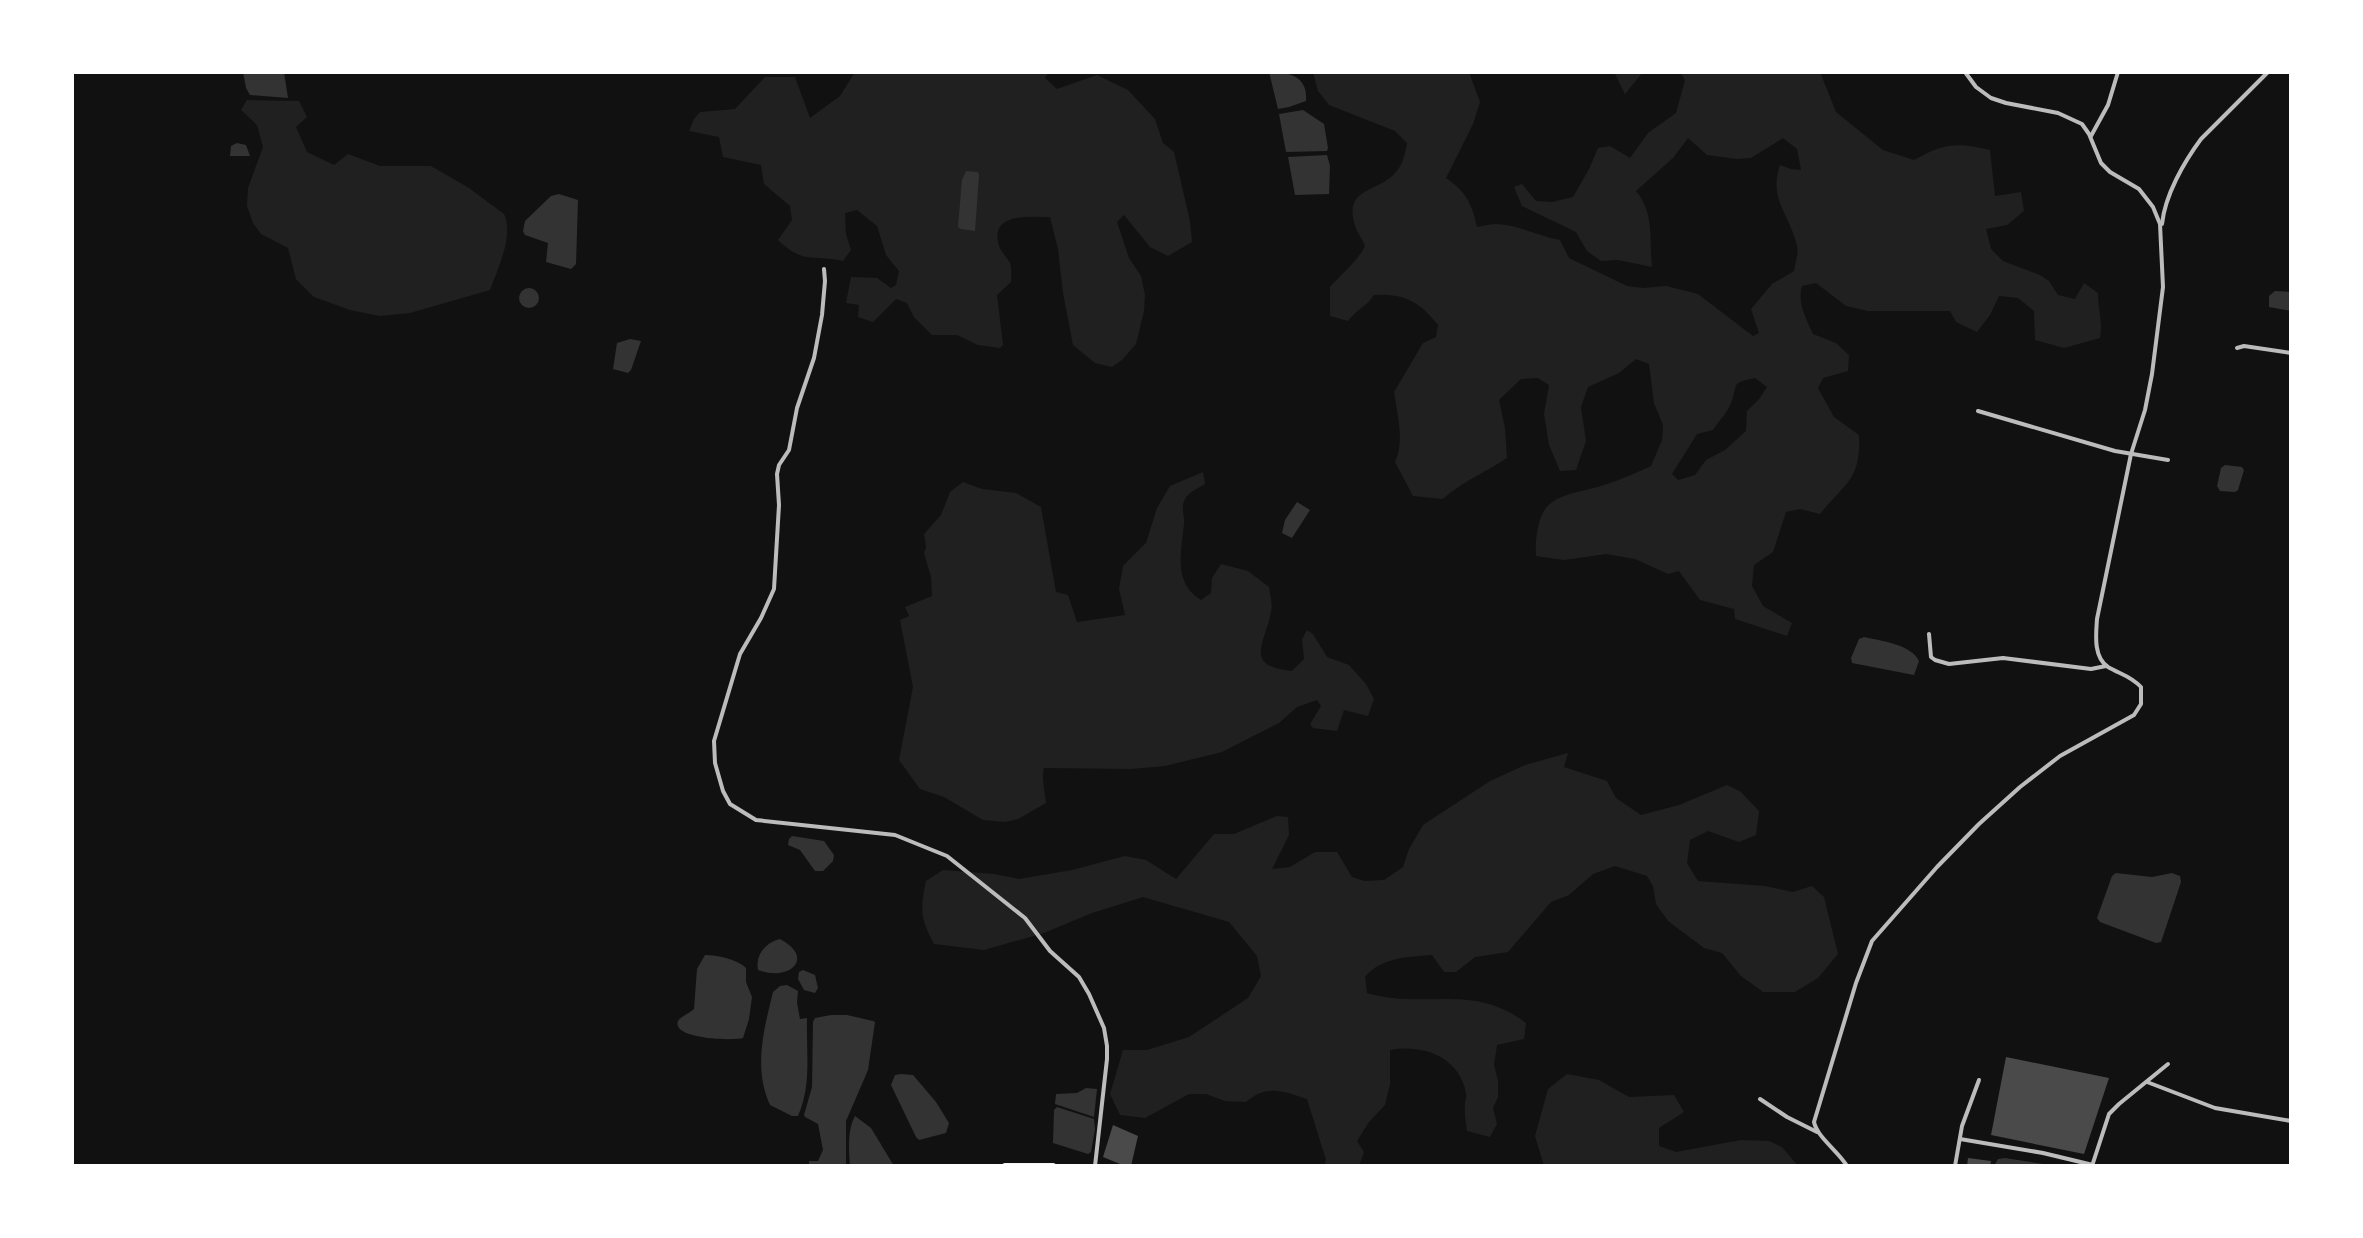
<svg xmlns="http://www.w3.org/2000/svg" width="2363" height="1238" viewBox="0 0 2363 1238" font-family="'Asap Condensed',sans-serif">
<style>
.green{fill:#202020;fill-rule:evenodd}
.water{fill:#333}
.building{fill:#4a4a4a}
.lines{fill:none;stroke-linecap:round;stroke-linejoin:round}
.minor{stroke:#bcbcbc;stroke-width:4}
.primary{stroke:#f5f5f5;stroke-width:6}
</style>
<rect width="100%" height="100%" fill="#111"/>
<g class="green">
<path d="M855,72H1049L1045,78L1057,89L1097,75L1128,90L1155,119L1163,143L1174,152L1190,221L1192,242L1168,256L1150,247L1124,215L1117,222L1129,258L1141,276L1145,295L1144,311L1136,344L1122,360L1112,367L1095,363L1073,345L1063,293L1058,249L1050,217C1029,217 989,212 999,246C1001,252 1007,257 1010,263C1012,268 1011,276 1011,282L997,295L1003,345L1000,348L978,345L957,335H932L914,317L907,303L896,299L873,322L858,317L859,305L846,303L851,277L877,278L891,288L896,285L899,271L886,255L877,226L857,210L845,213L846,234L851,250L843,261C812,254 804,265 778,240L792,220L790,206L764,184L761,165L723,157L719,137L689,131L694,119L700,112L735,109L765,77H795L810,118L840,96Z"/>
<path d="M1313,72H1469L1480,102L1473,124L1446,178C1466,192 1472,203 1477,227C1483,226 1490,224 1497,224C1519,225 1538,236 1560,240L1569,258L1627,286L1643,288L1666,286L1698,294L1753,336L1759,333L1751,309L1772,284L1794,271C1795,263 1799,253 1797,246C1790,215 1768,199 1780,165L1791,169L1801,170L1797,149L1783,138L1751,158L1737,159L1707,155L1688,138L1673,158L1636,191C1655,214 1649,239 1652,267L1618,260L1601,261L1587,251L1576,232L1522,206L1514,187L1522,184L1536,201L1552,202L1573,197L1589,169L1598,148L1610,146L1630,158L1648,133L1676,113L1685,80L1680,72H1820L1836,112L1883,150L1914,160C1944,143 1957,142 1990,150L1995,196L2021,192L2024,211L2007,225L1986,229L1991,249L2003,261L2040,275L2049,281L2058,295L2075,299L2084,283L2098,293C2098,309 2103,322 2100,338L2064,348L2035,340L2034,311L2018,298L1999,296L1990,315L1977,332L1956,322L1950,311H1868L1846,306L1816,283L1802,286C1797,303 1806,318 1813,334L1836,343L1849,355L1848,371L1823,378L1818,388L1834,417L1859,435C1861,480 1846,482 1820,514L1800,509L1786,512L1773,552L1754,565L1752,586L1763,606L1792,623L1787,636L1735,619L1734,609L1700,600L1679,571L1668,574L1635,559L1606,554L1564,560L1536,556C1535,541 1537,513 1551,503C1565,492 1587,491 1604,485C1620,480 1636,473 1651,466L1662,440L1663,425L1654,403L1649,364L1636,359L1619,373L1588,387L1581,407L1586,441L1576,470L1560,471L1549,445L1544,414L1549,385L1538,378L1521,379L1499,400L1505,428L1507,458C1486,472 1461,482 1443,499L1413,496L1395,462C1405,441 1397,414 1394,392L1423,343L1436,337L1438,325C1420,302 1404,293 1374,295C1367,306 1356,310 1348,321L1330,316V287C1342,273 1357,262 1365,246C1362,238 1356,231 1354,222C1346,190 1373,192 1391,177C1402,168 1405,156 1407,143L1395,131L1329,105L1318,91ZM1755,378L1767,387L1760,398L1747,411L1746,431L1725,450L1706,460L1695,475L1678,480L1672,474L1697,434L1713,430C1718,422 1728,412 1731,403C1739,384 1729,383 1755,378Z"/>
<polygon points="1614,72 1643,72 1625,94"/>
<path d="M247,100L299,101L307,117L296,127L307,152L334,165L348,154L380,166H431L469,188L504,214C514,236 498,268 490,290L410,313L380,316L350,310L314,297L296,279L288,248L261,234L253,223L247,206L248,188L263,147L257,125L241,110Z"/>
<path d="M1203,472L1205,484C1198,488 1189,492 1185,499C1180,508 1185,515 1184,524C1181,552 1173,583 1201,600L1211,593L1212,578L1221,564L1248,571L1269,587C1270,595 1273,604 1271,612C1265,644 1243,666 1292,671L1304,659L1302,639L1307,630L1313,634L1327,657L1349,665L1366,684L1374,699L1368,716L1344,710L1337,731L1313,728L1310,724L1321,706L1317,700L1297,707L1279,723L1222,752L1165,766L1131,769L1044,768C1041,778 1045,792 1046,803L1018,819L1005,822L983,820L944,797L920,789L899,760L913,687L900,620L909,616L905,607L932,596L931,577L924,553L926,547L924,534L941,515L950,492L963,482L982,489L1016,493L1041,507L1056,592L1068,595L1077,622L1125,615L1119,589L1123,566L1146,543L1157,508L1170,486Z"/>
<path d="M1568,753L1564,767L1607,781L1616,798L1641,815L1679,805L1727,785L1741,792L1759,811L1756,835L1739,842L1708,831L1690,840L1687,863L1698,881L1765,886L1793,892L1812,886L1824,897L1838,954L1818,978L1795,992H1763L1741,976L1722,953L1704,948L1668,921L1656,904L1653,886L1647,876L1615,866L1593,874L1569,895L1551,902L1508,952L1475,957L1456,972H1444L1432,955C1409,957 1381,957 1365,977L1367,993C1424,1010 1473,982 1526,1023L1524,1039L1497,1045L1494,1065L1498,1081V1097L1493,1108L1497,1124L1490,1137L1467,1131C1466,1123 1464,1114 1465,1105C1465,1098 1467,1100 1466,1093C1459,1056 1422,1044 1390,1050V1084L1385,1105L1369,1122L1357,1141L1364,1152L1359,1166H1324L1326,1160L1307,1099C1283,1091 1267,1084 1246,1102L1225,1101L1206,1094H1189L1145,1118L1120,1115L1110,1094L1123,1050H1147L1189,1037L1248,998L1261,976L1257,956L1229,922L1143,897L1092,913L1044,933L984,950L934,944C920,918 920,909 926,881L943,870L994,874L1019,879L1072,870L1125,856L1146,860L1176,879L1214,834H1234L1277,816L1288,817L1289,835L1272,869L1290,867L1315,852H1337L1352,877L1365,881L1384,880L1403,867L1409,849L1423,825L1490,781L1525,765Z"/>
<polygon points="1567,1074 1599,1080 1629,1097 1674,1095 1684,1112 1659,1128 1659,1146 1676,1152 1741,1140 1769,1141 1782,1147 1798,1166 1544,1166 1535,1136 1548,1089"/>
</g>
<g class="water">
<polygon points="243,72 284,72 288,98 250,95 246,88"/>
<path d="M1269,72C1289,72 1308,76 1306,101L1289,107L1278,109Z"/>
<polygon points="1303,110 1324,124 1328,148 1327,151 1286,152 1279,114"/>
<polygon points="237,143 246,145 250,156 230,156 231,146"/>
<polygon points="1327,155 1330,166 1329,194 1295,195 1288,157"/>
<polygon points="966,171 978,172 979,175 975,231 961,229 958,227 962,180"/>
<polygon points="559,194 578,200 576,264 571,269 546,262 548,243 525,235 523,231 525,221 551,196"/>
<circle cx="529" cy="298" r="10"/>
<polygon points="2275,291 2291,292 2291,311 2269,307 2269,296"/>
<polygon points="630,339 641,341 631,370 628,373 613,369 617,343"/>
<polygon points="2225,465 2242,467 2244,470 2238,490 2235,492 2220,491 2217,486 2221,468"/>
<polygon points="1297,502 1310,510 1292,538 1282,533 1285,520"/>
<path d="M1864,637C1881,641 1911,644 1919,661L1914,675L1852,663L1851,658L1859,639Z"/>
<polygon points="792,836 824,841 834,855 833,861 823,871 815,871 800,850 788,845 789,839"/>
<polygon points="2116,873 2152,877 2172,873 2180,876 2181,882 2161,942 2156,943 2100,922 2097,918 2112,876"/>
<path d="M780,939C816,958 789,982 758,970C755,955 766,942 780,939Z"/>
<path d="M705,955C717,955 737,959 746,968V982L752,997L749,1019L743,1038C732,1041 671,1039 678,1021C680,1017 690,1013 694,1009L697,969Z"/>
<polygon points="803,970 815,975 818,988 815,993 804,990 798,979 799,972"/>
<path d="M787,985L798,991L797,1003L800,1019L807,1018C806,1051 812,1085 798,1116H792L770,1105C753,1068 764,1029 773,992L780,986Z"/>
<polygon points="831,1015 847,1015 873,1021 875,1022 868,1070 846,1121 846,1166 809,1166 809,1161 818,1161 823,1150 818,1124 805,1117 804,1115 812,1087 813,1022 815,1018"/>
<polygon points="901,1074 913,1075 936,1102 949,1123 946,1133 919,1140 916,1137 891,1085 895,1075"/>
<polygon points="1086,1088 1097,1089 1094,1117 1055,1104 1056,1094 1077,1093"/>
<polygon points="1057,1107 1094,1119 1095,1129 1091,1152 1088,1154 1053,1143 1054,1110"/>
<path d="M855,1116L871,1128L894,1166H850C849,1150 847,1130 855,1116Z"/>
<polygon points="2005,1158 2056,1166 1994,1166 1998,1159"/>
</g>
<g class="building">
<polygon points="2006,1057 2109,1078 2084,1154 1991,1135"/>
<polygon points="1113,1125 1138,1136 1131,1166 1125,1166 1103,1157"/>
<polygon points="1968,1158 1991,1161 1990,1166 1967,1166"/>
</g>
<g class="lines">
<g class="minor">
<polyline points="2091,136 2108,105 2118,72"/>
<path d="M2162,224C2165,195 2184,162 2201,139L2268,72"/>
<polyline points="824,269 825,281 822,315 814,358 797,408 789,450 779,465 777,474 779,505 774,589 761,618 740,654 714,741 715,763 723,791 730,804 756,820 895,835 947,856 1025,918 1050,951 1079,977 1089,994 1104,1028 1107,1046 1107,1059 1095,1166"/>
<polyline points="2237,348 2244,346 2291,353"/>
<polyline points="1978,411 2115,451 2168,460"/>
<polyline points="1929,634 1931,657 1935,660 1949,664 2003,658 2091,669 2106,666"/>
<polyline points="2147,1082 2215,1108 2291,1121"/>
<polyline points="1760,1099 1787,1117 1817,1132"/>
<polyline points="1960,1139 2043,1153 2093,1165"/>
<path d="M1847,1166C1838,1151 1817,1137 1814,1122L1856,983L1872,941L1937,867L1979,824L2020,787L2060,756L2134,715L2141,704V687C2131,676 2120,674 2108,667C2093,657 2096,634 2097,619L2131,454L2145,410L2152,374L2163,287L2160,224L2153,207L2139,189L2110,172L2101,163L2089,134L2082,124L2058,113L2006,103L1991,98L1976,87L1965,72"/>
<polyline points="1955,1166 1962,1126 1979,1080"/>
<polyline points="2092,1166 2109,1114 2119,1104 2168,1064"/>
</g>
<polyline class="primary" points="1005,1166 1053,1166"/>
</g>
<rect width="2363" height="1238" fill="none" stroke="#ffffff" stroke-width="148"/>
</svg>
